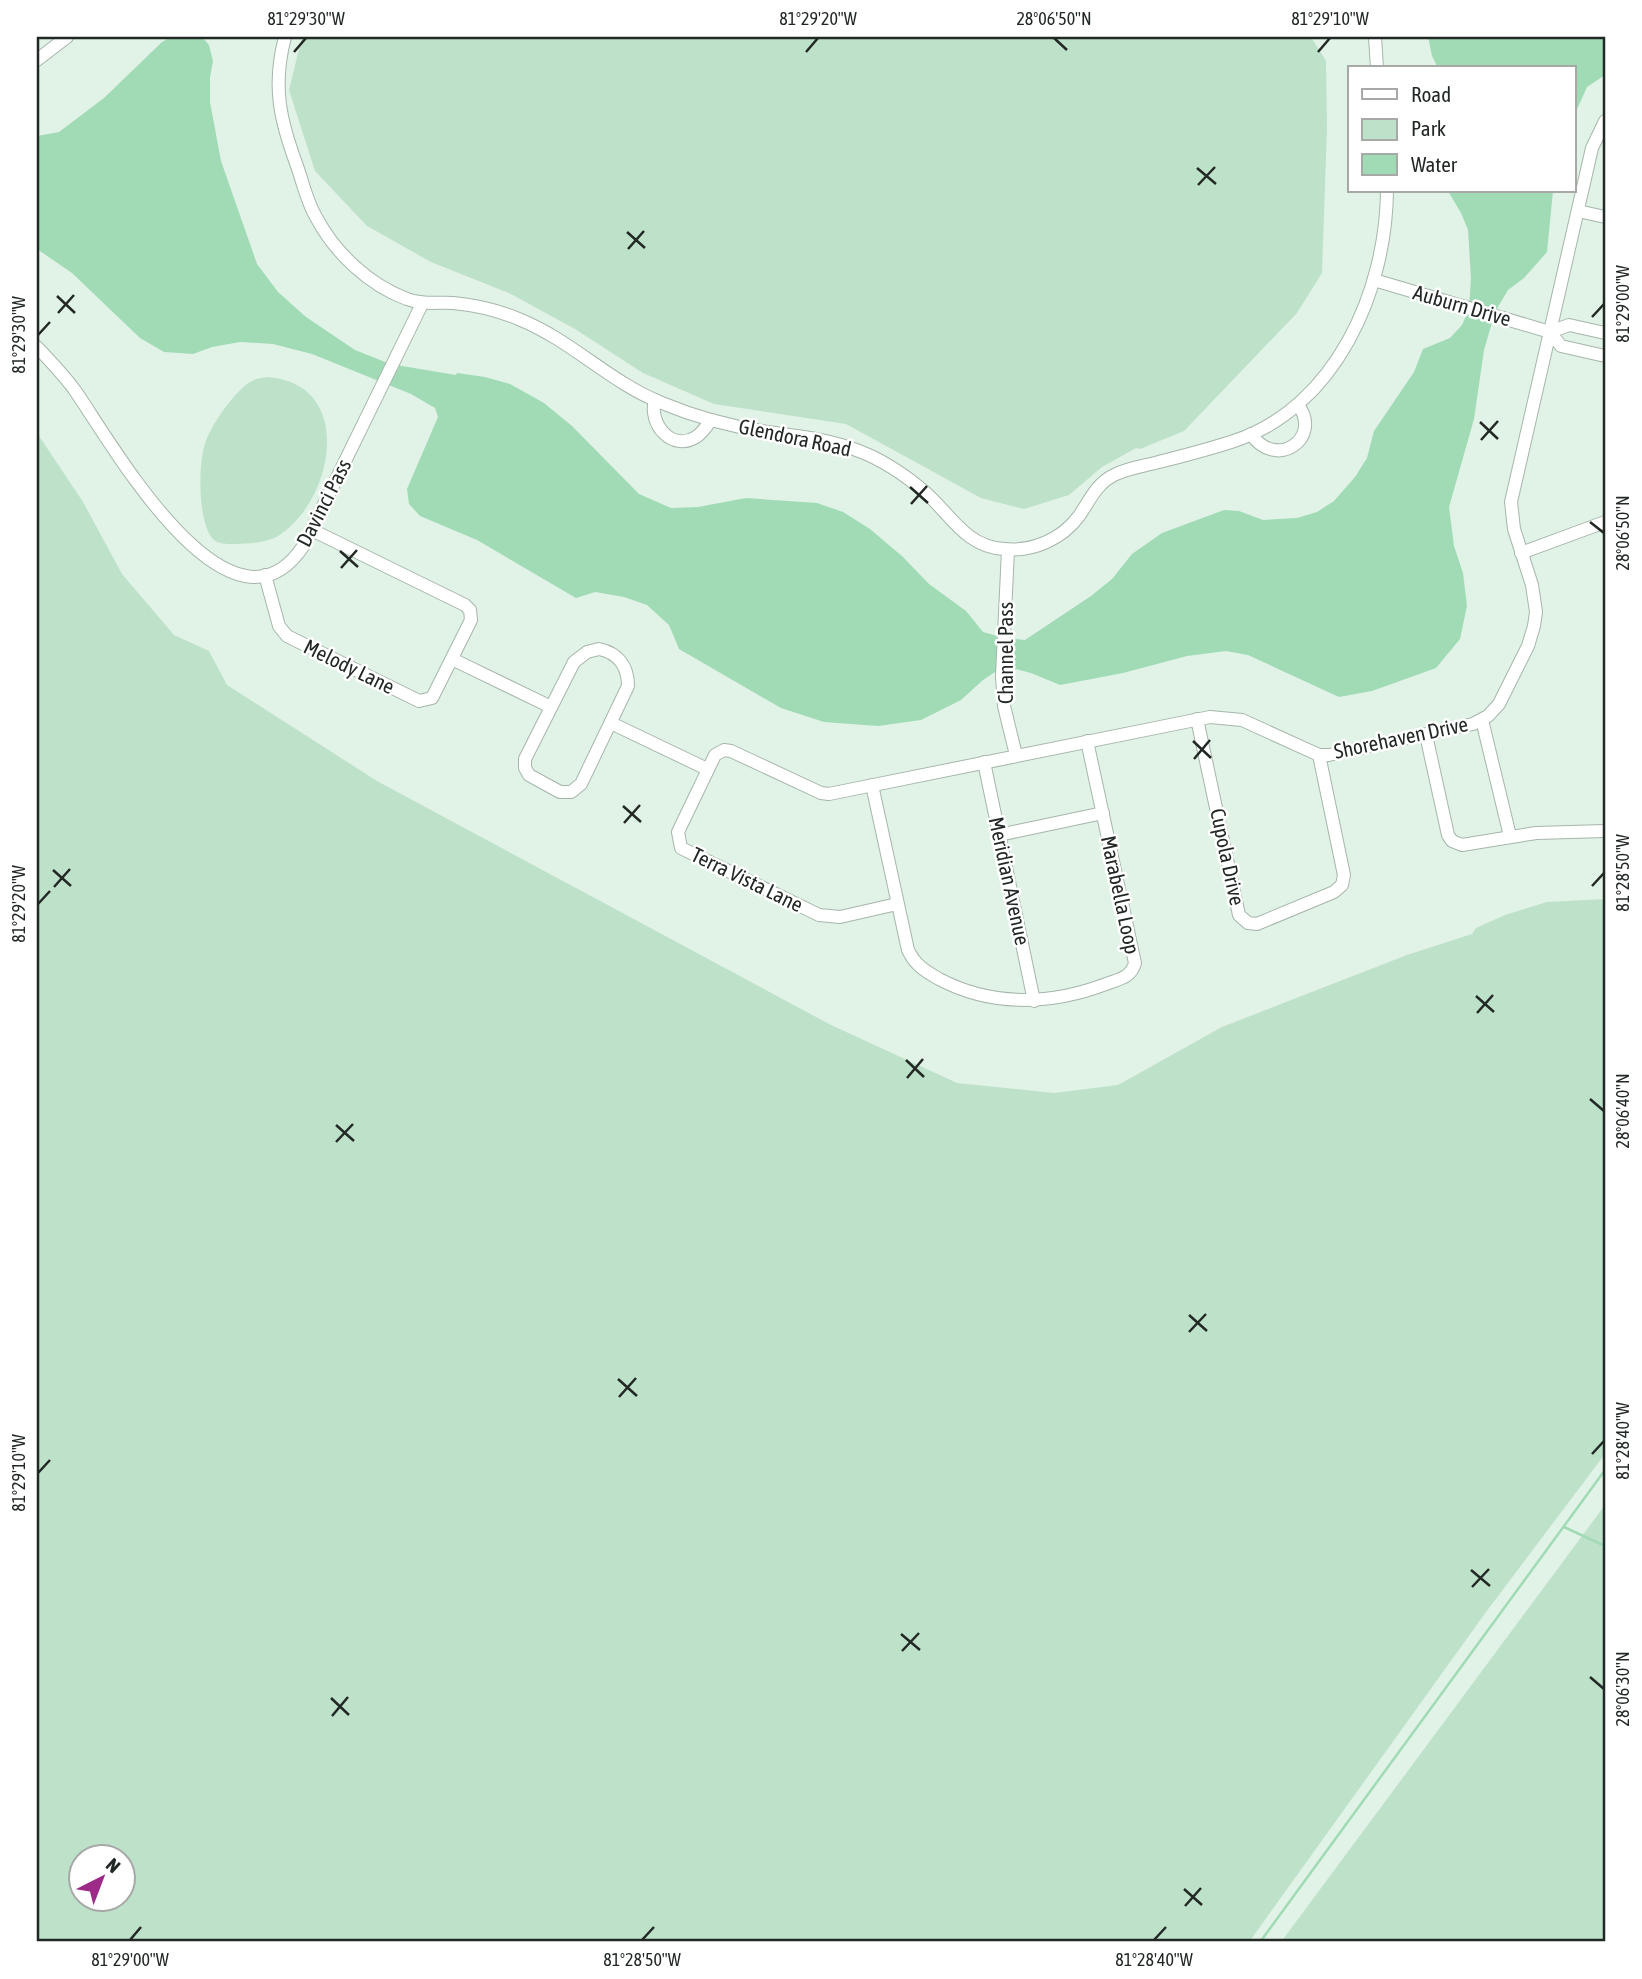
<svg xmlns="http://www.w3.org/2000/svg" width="1642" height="1979" viewBox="0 0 1642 1979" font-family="'Asap Condensed',sans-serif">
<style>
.green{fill:#bee1ca;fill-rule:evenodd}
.water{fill:#a0dbb6}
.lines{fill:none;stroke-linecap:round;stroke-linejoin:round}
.stream{stroke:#a0dbb6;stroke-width:2.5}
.minor-casing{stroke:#a6b6ab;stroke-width:14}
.minor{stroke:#fff;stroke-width:12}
.ticks{fill:none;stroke:#222824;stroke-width:2.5}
.labels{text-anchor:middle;stroke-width:5;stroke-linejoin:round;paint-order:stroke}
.street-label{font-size:21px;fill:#222824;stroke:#fff}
.neatline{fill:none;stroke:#222824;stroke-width:2.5}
.ticks-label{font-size:18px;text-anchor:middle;fill:#222824}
</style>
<rect width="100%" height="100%" fill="#e1f2e6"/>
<g class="green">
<polygon points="302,37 1311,37 1326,61 1327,127 1322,273 1297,313 1184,431 1140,449 1136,448 1102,467 1069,495 1024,509 981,498 846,424 714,404 643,373 575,329 511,294 431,262 367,226 315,171 289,90"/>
<path d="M268,377C356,384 334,501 278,536C268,542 249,544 237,544C229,544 217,545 212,538C198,520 198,465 205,444C210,426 236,389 252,381C257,378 262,378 268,377Z"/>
<path d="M37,433L83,502L122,574L174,635L209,651L227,685L377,781L831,1025L957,1083L1054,1093L1118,1085L1222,1027L1407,955L1472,934L1476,928L1505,915L1547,902L1605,899V1454L1486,1612L1249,1942H37ZM80,1856H122V1898H80Z"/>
<polygon points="1605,1505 1605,1942 1281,1942"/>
</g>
<g class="water">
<polygon points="171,37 202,37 209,45 213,61 210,77 210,102 221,161 257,264 278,292 306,317 355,350 390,364 456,375 457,373 485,377 510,384 544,403 572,426 639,494 671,508 698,507 746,498 817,503 843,512 870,529 903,557 929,584 966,611 983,632 1005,638 1025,640 1091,596 1112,579 1132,554 1162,533 1224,510 1239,511 1263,520 1297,518 1317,512 1334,501 1355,477 1367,458 1374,431 1414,372 1423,349 1450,338 1462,325 1469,309 1471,279 1468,230 1461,213 1448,191 1553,191 1547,252 1524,278 1508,290 1495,312 1484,350 1474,419 1449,507 1454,546 1463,573 1467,606 1460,639 1436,668 1372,691 1339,697 1248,655 1226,651 1187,656 1123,673 1060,685 1031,673 1004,666 983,680 961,700 921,720 878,726 824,722 781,708 679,649 669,625 647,605 624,597 595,592 576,598 477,540 420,516 409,504 407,489 438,417 435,408 411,394 312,354 273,344 240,342 212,347 193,354 164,352 140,338 72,273 37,249 37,136 59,132 104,98 162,42"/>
<polygon points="1428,37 1605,37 1605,75 1587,87 1574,116 1574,68 1438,68 1432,56"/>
</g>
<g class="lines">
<g class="stream">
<polyline points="1564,1527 1605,1546"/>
<polyline points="1260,1942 1605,1470"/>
</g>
<g class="minor-casing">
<g id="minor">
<path d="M285,37C272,86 280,120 297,166C303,183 307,202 316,217C335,253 369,285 407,299C422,305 438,302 453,303C476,305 500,311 521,320C572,341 611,383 662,403C698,418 737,428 775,433C805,437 831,440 859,451C883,460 905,475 925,492C951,515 966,547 1004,549C1033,552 1062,539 1079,516C1090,500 1096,484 1114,475C1126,469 1138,467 1151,464C1179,457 1207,450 1234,441C1336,407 1386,291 1387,191"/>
<polyline points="1375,37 1377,68"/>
<polyline points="37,60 67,37"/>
<polyline points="1578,211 1605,217"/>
<polyline points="1374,280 1550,332 1561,346 1605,356"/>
<polyline points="1550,332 1569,325 1605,333"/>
<path d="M37,347C50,361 65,376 76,392C111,442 231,657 304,545L422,304"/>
<path d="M655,400C648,424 672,452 696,437C702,433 707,426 711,420"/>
<path d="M1251,434C1276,471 1323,438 1298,405"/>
<polyline points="1008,550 1002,676 1004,706 1016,755"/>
<polyline points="1521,553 1605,522"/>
<polyline points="265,575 279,626 287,636 419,701 432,698 471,620 470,610 465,605 312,530"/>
<path d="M599,649C618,653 628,666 628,686L581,784L571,792H560L529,775L525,768V759L574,662L587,652Z"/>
<polyline points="452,659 551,707"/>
<polyline points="1197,719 1239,915 1248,923 1257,924 1334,892 1342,885 1344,875 1319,755"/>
<polyline points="1482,720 1510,836"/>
<polyline points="611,723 707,769"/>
<polyline points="1426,735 1448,835 1452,841 1462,845 1536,833 1605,831"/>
<polyline points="984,762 1034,1001"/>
<path d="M872,785L908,950C915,965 925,971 939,979C992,1007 1051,1005 1106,984C1119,979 1131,978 1135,963L1087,741"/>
<polyline points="999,835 1103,813"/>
<polyline points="897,904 840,917 819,915 681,848 678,832 715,755 724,750 731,751 821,793 829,794 1210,717 1242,720 1319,755 1329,755 1473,724 1488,716 1499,704 1528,646 1534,626 1536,612 1532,585 1514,529 1511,502 1592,148 1605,121"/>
</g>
</g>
<use href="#minor" class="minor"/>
</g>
<path class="ticks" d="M1054,38L1067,50M294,52L306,38M806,52L818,38M1318,52L1330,38M1197,168L1216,184M1198,185L1215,167M627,232L645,248M628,249L644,231M57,296L75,313M58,313L74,295M1592,317L1604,304M38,335L50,322M1480,422L1498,439M1481,440L1498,421M910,487L928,503M911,504L927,486M1590,522L1604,533M340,551L358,567M341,568L357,550M1193,741L1211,758M1194,759L1210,740M623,806L641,822M624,823L640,805M53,870L71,886M1592,886L1604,873M54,887L70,869M38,904L50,891M1476,996L1494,1012M1477,1013L1493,995M906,1060L924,1077M907,1078L923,1059M1590,1099L1604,1111M336,1125L354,1141M336,1142L353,1124M1189,1315L1207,1331M1189,1332L1206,1314M618,1379L637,1396M619,1397L636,1378M1592,1454L1604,1441M38,1473L50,1460M1471,1570L1490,1586M1472,1587L1489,1569M901,1634L920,1650M902,1651L919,1633M1590,1677L1604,1689M331,1698L349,1715M332,1716L348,1697M1184,1889L1202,1905M1185,1906L1201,1888M130,1940L141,1927M642,1940L654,1927M1154,1940L1166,1927"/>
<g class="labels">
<g class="street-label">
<text transform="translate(1462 306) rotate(16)" y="7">Auburn Drive</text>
<text transform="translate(795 438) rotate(12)" y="7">Glendora Road</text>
<text transform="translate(324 503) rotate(-63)" y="7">Davinci Pass</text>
<text transform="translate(1006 653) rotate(-90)" y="7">Channel Pass</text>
<text transform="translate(349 667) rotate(26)" y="7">Melody Lane</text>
<text transform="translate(1401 738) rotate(-12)" y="7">Shorehaven Drive</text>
<text transform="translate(1227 857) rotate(78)" y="7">Cupola Drive</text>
<text transform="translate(747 880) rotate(26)" y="7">Terra Vista Lane</text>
<text transform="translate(1009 881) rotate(78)" y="7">Meridian Avenue</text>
<text transform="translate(1120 895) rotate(78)" y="7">Marabella Loop</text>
</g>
</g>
<rect width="1642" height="1979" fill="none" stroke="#ffffff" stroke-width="77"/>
<rect x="1348" y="66" width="228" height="126" fill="#ffffff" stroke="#a7a9a7" stroke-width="2"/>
<rect x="1362" y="89" width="35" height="10" fill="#ffffff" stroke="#a7a9a7" stroke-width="2"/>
<text x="1411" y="102" font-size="21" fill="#222824">Road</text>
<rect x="1362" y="119" width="35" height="21" fill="#bee1ca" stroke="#a7a9a7" stroke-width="2"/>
<text x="1411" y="136" font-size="21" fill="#222824">Park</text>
<rect x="1362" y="154" width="35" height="21" fill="#a0dbb6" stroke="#a7a9a7" stroke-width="2"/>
<text x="1411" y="172" font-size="21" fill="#222824">Water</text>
<g transform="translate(102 1878) rotate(42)"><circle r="33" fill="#ffffff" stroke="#a7a9a7" stroke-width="2"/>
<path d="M0-5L12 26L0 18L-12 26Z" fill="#9c2a86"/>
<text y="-10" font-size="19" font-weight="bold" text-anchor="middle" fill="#222824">N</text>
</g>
<rect x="38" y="38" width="1566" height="1902" class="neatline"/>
<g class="ticks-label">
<text x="306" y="25">81°29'30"W</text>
<text x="818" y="25">81°29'20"W</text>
<text x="1054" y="25">28°06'50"N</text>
<text x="1330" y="25">81°29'10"W</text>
<text transform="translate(1623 304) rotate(-90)" y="6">81°29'00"W</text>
<text transform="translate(19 335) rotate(-90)" y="6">81°29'30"W</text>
<text transform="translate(1623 533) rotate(-90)" y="6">28°06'50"N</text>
<text transform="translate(1623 873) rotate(-90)" y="6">81°28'50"W</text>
<text transform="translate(19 904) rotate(-90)" y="6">81°29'20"W</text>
<text transform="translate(1623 1111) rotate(-90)" y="6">28°06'40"N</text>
<text transform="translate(1623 1441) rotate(-90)" y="6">81°28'40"W</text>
<text transform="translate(19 1473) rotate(-90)" y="6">81°29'10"W</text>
<text transform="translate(1623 1689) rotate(-90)" y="6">28°06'30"N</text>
<text x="130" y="1966">81°29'00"W</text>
<text x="642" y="1966">81°28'50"W</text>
<text x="1154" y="1966">81°28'40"W</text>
</g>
</svg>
